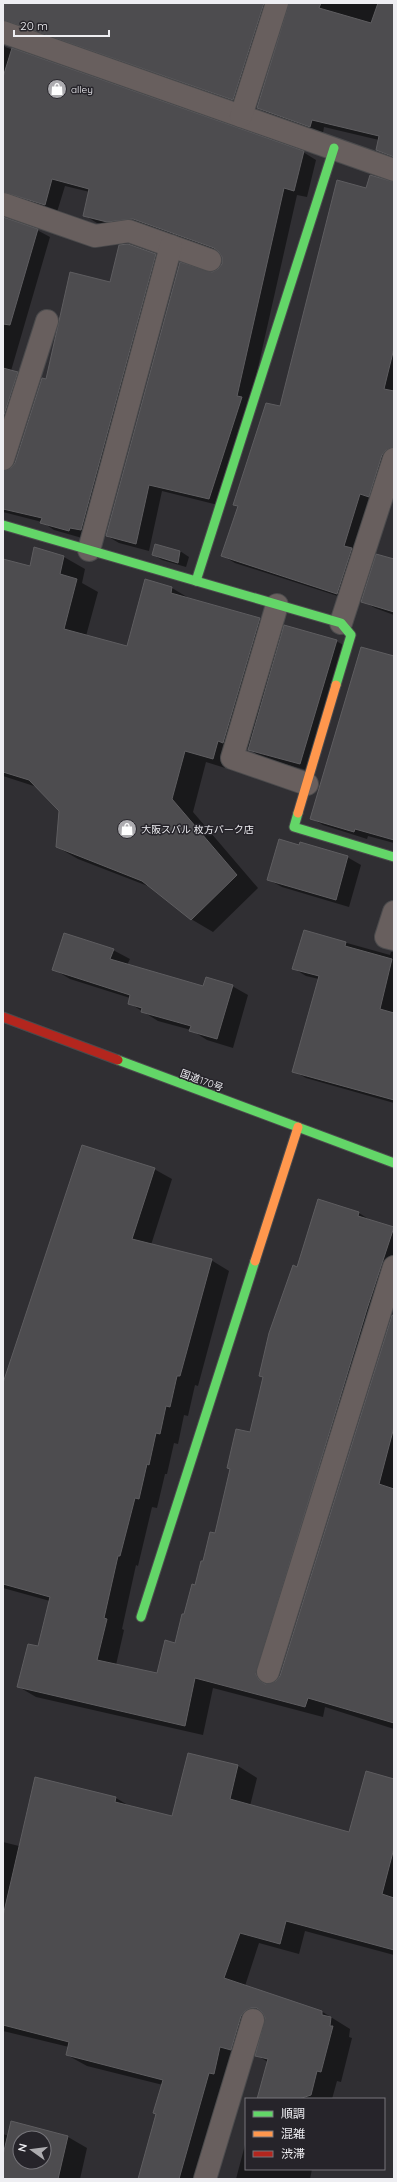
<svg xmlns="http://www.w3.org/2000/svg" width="397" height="2182" viewBox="0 0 397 2182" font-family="Quicksand,'Noto Sans JP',sans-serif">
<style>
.shadow{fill:#0007;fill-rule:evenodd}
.building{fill:#4d4c4f;stroke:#5e5d60;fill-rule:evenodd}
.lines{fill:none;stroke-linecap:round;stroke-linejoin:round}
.street-casing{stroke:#4b4b4d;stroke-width:24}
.fast-casing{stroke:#4b4b4d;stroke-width:11}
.slow-casing{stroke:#4b4b4d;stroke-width:11}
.jam-casing{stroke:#4b4b4d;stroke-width:11}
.street{stroke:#685f5e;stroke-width:22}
.fast{stroke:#63d668;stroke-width:9}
.slow{stroke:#ff974d;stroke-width:9}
.jam{stroke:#b3261e;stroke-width:9}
.labels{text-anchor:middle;stroke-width:3;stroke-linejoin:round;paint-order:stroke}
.poi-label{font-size:10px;fill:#eeeef2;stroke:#26242a;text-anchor:start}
.street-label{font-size:10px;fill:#eeeef2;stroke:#26242a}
</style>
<rect width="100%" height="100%" fill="#302f33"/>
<g class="shadow">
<polygon points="3,3 280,3 246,106 3,42"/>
<polygon points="290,3 394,3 394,159 377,150 379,140 324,127 323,133 270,115 258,108"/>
<polygon points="3,42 5,47 303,152 316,160 307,197 297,195 250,403 222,506 162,491 149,551 119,543 107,536 212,273 219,270 223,264 223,257 221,252 147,226 121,228 97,223 84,215 90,192 65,186 57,212 3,214"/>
<polygon points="394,182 394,468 350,600 235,563 223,556 239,507 235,504 281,407 367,189"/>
<polygon points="3,214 5,218 37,230 50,237 11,371 30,380 3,463 5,472 16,464 46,380 111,283 156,255 168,262 82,538 54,530 42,522 3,512"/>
<polygon points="155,546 180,551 189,557 186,567 162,560 153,555"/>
<polygon points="64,557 85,569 82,583 98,592 86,636 128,648 172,588 192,600 260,619 283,632 336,641 351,649 314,772 263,758 247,748 245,754 240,753 235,771 206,762 193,812 258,888 213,932 191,919 153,888 78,859 57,847 60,810 37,787 3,776 3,560 30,567"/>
<polygon points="394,560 394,615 375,608 362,601"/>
<polygon points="394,657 394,843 368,836 367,839 323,825 311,818"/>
<polygon points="347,857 361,865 349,907 282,887 269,880"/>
<polygon points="304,931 390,955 391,952 394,952 394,1103 306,1078 293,1071 319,979 306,976 293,968"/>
<polygon points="113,950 130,959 127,965 204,987 232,986 248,995 233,1048 207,1040 191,1030 158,1021 129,1003 130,998 70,979 53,969"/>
<polygon points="154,1169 172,1179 151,1245 211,1260 229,1271 198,1386 195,1385 188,1416 184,1415 178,1444 174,1443 167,1474 165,1474 157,1508 152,1507 138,1566 136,1565 122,1629 124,1630 116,1665 158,1675 176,1644 250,1433 319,1200 359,1213 373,1222 394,1228 394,1292 273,1683 277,1682 281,1676 394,1312 394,1729 325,1707 323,1717 213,1688 203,1735 36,1697 19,1687 39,1647 50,1601 3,1588 3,1386"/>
<polygon points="189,1754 238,1766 257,1778 250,1806 350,1833 394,1780 394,1955 305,1931 299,1954 259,1943 245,1986 321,2011 350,2029 349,2037 352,2038 341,2082 337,2081 332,2099 258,2099 268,2062 256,2055 265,2024 263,2024 210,2179 139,2179 157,2115 163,2085 87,2066 67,2055 69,2047 3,2031 3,1842 19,1846 36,1778 116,1798 131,1807 173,1817"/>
<path d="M12,2123L68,2137L87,2148L80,2179H3V2134L9,2136ZM20,2138H44V2162H20Z"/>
<polygon points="246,2141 246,2169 312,2169 310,2179 236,2179"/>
</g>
<g class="building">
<polygon points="3,3 264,3 233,100 3,20"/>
<polygon points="289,3 321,3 319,8 371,23 378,3 394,3 394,157 376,150 379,136 312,120 310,127 257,108"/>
<polygon points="12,48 304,151 294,191 284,188 237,396 242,397 209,499 149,485 136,544 106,536 180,262 212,272 218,269 222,264 222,257 219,252 214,248 133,219 107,222 83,216 89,189 52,179 45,205 3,192 3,77"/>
<polygon points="370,175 394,182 394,348 384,389 394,391 394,447 386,450 382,455 369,497 360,494 344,546 352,548 337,594 221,556 238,506 233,505 266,403 280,406 337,180 366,188"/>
<polygon points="3,217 38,229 10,325 3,324"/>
<polygon points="128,244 156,254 81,530 70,528 69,531 40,523 42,518 3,509 3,471 11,468 15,463 42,378 46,379 70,272 110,282 119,245"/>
<polygon points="3,368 18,372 3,418"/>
<polygon points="155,544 180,551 178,563 152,555"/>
<polygon points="34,547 64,556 60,574 77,579 64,629 127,646 145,579 172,587 171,593 260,618 223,743 218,741 213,759 185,751 172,799 237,875 191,920 142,881 56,847 59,811 29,780 3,772 3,559 30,566"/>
<polygon points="376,554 394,559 394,612 361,602"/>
<polygon points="284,625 337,640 300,764 248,750"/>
<polygon points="361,647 394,656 394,840 355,829 354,832 310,819"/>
<polygon points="279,839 299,845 300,842 348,856 336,900 267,880"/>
<polygon points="304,930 346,942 345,946 392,959 380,1009 394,1013 394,1100 292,1072 319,976 292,969"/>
<polygon points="64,933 114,949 110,959 203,986 206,977 233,985 217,1039 189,1031 191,1026 141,1012 142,1008 128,1004 130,995 52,970"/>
<polygon points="82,1145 155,1168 132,1239 212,1259 180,1376 177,1376 170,1407 166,1406 160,1434 156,1433 149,1465 147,1464 139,1499 135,1498 120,1556 118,1556 104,1618 107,1619 97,1660 157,1673 165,1640 175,1643 182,1614 184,1614 192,1584 195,1585 201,1561 203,1561 210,1532 215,1533 230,1469 227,1468 236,1429 250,1432 263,1377 259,1376 269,1333 293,1265 297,1267 318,1199 359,1212 358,1216 394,1227 367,1309 256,1674 259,1680 265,1684 276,1681 280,1676 392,1315 394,1316 394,1427 379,1484 394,1489 394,1723 308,1698 305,1707 195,1678 185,1726 17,1687 28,1644 38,1646 50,1597 3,1584 3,1383"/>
<polygon points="188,1753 238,1765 230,1799 349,1832 366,1771 394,1779 394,1848 382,1894 394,1898 394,1950 286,1921 280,1944 240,1933 224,1978 322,2011 322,2015 331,2017 330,2026 333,2026 321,2072 317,2071 311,2095 299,2099 257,2099 268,2059 255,2056 265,2018 262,2012 257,2008 251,2008 245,2011 241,2016 231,2050 220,2047 214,2074 209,2073 179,2179 138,2179 156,2114 153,2113 163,2080 66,2055 69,2042 3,2025 3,1916 35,1777 116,1797 115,1802 172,1816"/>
<path d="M11,2121L68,2136L58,2179H3V2155ZM20,2138H44V2162H20Z"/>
</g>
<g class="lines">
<g class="street-casing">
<g id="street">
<polyline points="3,32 394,170"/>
<polyline points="241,116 277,3"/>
<polyline points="3,204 95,236 129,231 210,260"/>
<polyline points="3,459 47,321"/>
<polyline points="89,550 171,246"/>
<polyline points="277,605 232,758 307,784"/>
<polyline points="341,623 394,459"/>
<polyline points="394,912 386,937 394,939"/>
<polyline points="268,1672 394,1267"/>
<polyline points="205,2179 253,2020"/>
</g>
</g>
<g class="fast-casing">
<g id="fast">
<polyline points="3,525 341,623 351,635 336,685"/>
<polyline points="196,581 334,148"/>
<polyline points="298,813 294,827 394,857"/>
<polyline points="118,1060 394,1163"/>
<polyline points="141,1617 255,1261"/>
</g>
</g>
<g class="slow-casing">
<g id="slow">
<polyline points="298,813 336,685"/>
<polyline points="255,1261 298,1127"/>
</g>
</g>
<g class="jam-casing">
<polyline id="jam" points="3,1017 118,1060"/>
</g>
<use href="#street" class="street"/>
<use href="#fast" class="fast"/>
<use href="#slow" class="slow"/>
<use href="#jam" class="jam"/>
</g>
<defs>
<g id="shop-disc" transform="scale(1)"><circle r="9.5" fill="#acabaf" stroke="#26242a"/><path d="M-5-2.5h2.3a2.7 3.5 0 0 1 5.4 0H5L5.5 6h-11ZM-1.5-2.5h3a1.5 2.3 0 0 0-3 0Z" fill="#fff"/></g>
</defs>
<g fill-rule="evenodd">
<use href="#shop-disc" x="57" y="89"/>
<use href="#shop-disc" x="127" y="829"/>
</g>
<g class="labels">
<g class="poi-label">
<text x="71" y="93">alley</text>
<text x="141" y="833">大阪スバル 枚方パーク店</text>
</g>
<g class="street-label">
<text transform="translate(202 1080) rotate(20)" y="4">国道170号</text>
</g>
</g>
<rect width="397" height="2182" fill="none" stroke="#eeeef2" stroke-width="8"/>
<rect x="245" y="2098" width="140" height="72" fill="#26242a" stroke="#76757a"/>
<rect x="253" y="2111" width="20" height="6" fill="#63d668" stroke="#76757a"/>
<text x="281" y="2118" font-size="12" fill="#eeeef2">順調</text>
<rect x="253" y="2131" width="20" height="6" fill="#ff974d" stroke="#76757a"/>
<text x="281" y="2138" font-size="12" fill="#eeeef2">混雑</text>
<rect x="253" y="2151" width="20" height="6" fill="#b3261e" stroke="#76757a"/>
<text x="281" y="2158" font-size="12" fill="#eeeef2">渋滞</text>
<g transform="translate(32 2150) rotate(284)"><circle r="19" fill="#26242a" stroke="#76757a"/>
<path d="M0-3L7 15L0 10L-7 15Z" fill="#acabaf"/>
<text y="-6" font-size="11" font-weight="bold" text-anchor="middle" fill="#eeeef2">N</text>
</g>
<path d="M14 30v6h95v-6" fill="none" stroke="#eeeef2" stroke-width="2"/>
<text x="20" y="30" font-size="12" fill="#eeeef2" stroke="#26242a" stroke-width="3" paint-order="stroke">20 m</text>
</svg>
